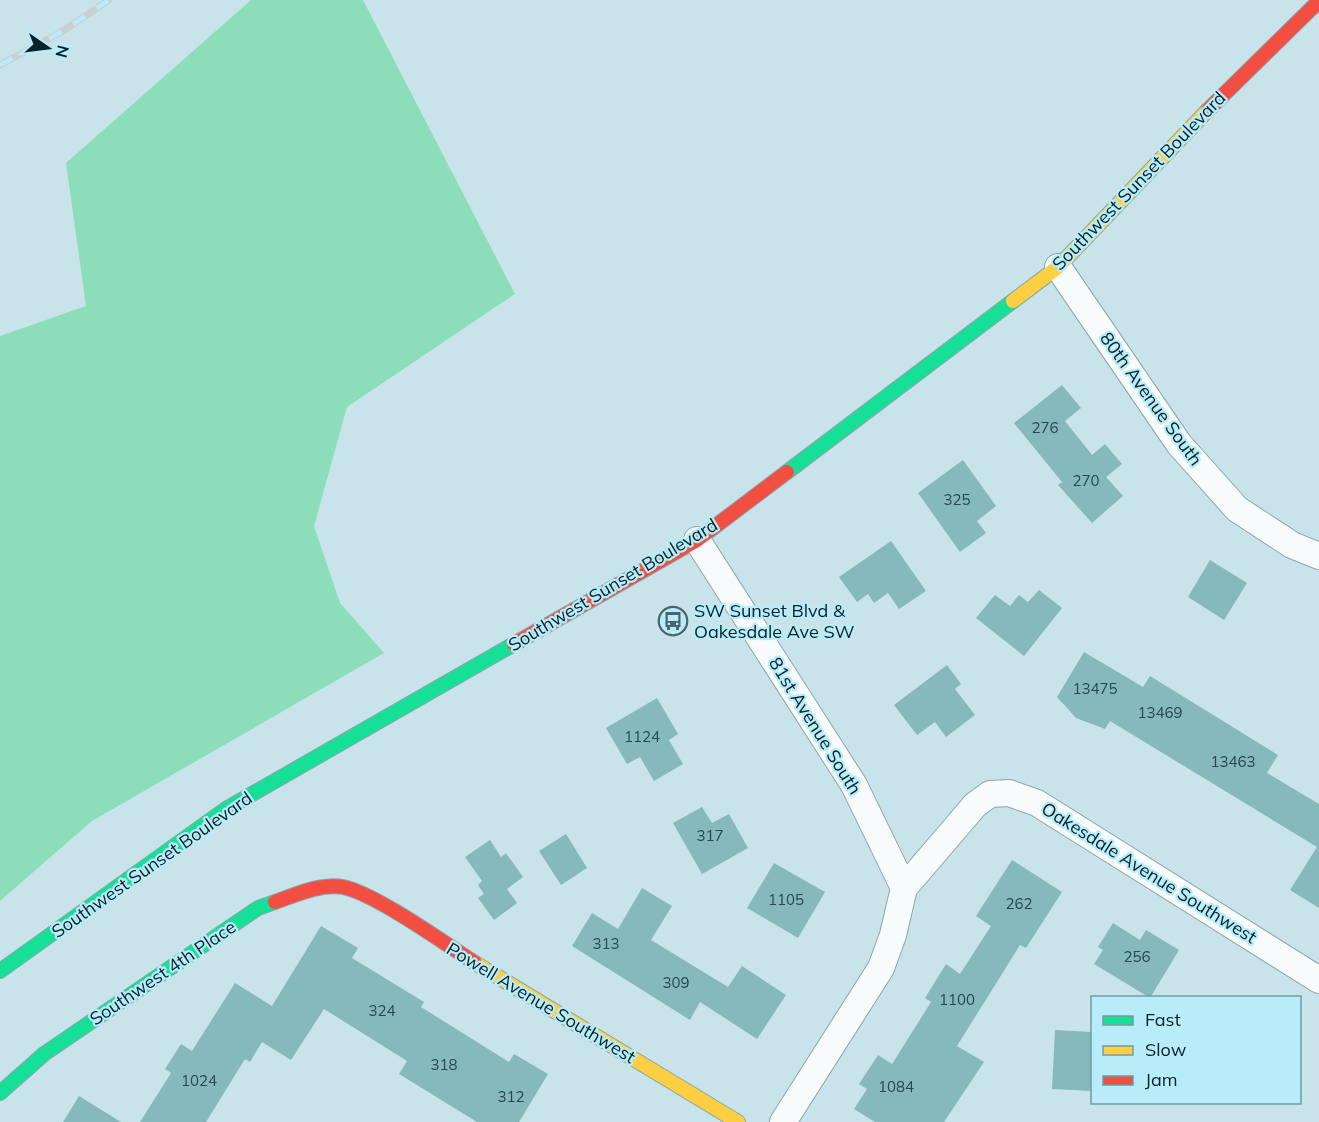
<svg xmlns="http://www.w3.org/2000/svg" width="1319" height="1122" viewBox="0 0 1319 1122" font-family="Mulish,sans-serif">
<style>
.green{fill:#8cdeba}
.building{fill:#86b9bc}
.lines{fill:none;stroke-linecap:round;stroke-linejoin:round}
.street-casing{stroke:#8ca5ab;stroke-width:28}
.fast-casing{stroke:#8ca5ab;stroke-width:16}
.slow-casing{stroke:#8ca5ab;stroke-width:16}
.jam-casing{stroke:#8ca5ab;stroke-width:16}
.street{stroke:#f7fbfc;stroke-width:26}
.fast{stroke:#16e098;stroke-width:14}
.slow{stroke:#ffcf43;stroke-width:14}
.jam{stroke:#f24e42;stroke-width:14}
.rail-casing{stroke:#c8d0d3;stroke-width:7}
.rail{stroke:#b9ecf9;stroke-width:4.5;stroke-dasharray:14;stroke-linecap:butt}
.labels{text-anchor:middle;stroke-width:4.5;stroke-linejoin:round;paint-order:stroke}
.number-label{font-size:15px;fill:#26484d}
.street-label{font-size:18px;fill:#062228;stroke:#b9ecf9}
.poi-label{font-size:18px;fill:#062228;stroke:#b9ecf9;text-anchor:start}
</style>
<rect width="100%" height="100%" fill="#c8e4ea"/>
<polygon class="green" points="251,0 363,0 515,294 347,407 314,526 340,603 384,653 92,821 0,901 0,336 86,306 66,163"/>
<g class="building">
<polygon points="1062,385 1081,408 1065,421 1092,455 1105,444 1122,464 1106,477 1123,496 1092,523 1058,485 1062,482 1014,423"/>
<polygon points="963,460 996,506 977,521 986,533 960,552 918,493"/>
<polygon points="891,541 926,591 899,609 888,593 874,603 868,594 857,602 839,577"/>
<polygon points="1210,560 1247,583 1224,620 1188,597"/>
<polygon points="1039,590 1062,608 1024,656 976,618 995,595 1010,606 1019,595 1028,602"/>
<polygon points="1084,652 1143,687 1150,676 1278,755 1267,773 1319,804 1319,908 1290,890 1317,847 1110,721 1105,729 1076,718 1057,697"/>
<polygon points="947,665 961,684 955,689 975,715 946,737 935,722 917,735 894,705"/>
<polygon points="657,698 678,734 669,740 683,764 654,781 640,757 627,764 606,728"/>
<polygon points="702,807 712,823 729,814 748,848 702,874 673,823"/>
<polygon points="566,834 587,868 561,885 539,851"/>
<polygon points="490,840 501,857 506,853 523,877 507,889 517,903 494,920 478,898 484,894 478,885 482,881 465,857"/>
<polygon points="1012,860 1062,892 1026,948 1020,945 957,1046 984,1062 944,1122 875,1122 854,1109 867,1089 859,1084 878,1055 892,1064 931,1002 925,998 946,964 960,974 991,926 976,916"/>
<polygon points="774,863 825,892 798,938 747,908"/>
<polygon points="642,888 672,906 651,940 728,987 742,966 786,995 757,1039 700,1002 690,1020 572,946 592,913 618,929"/>
<polygon points="1113,923 1140,940 1146,930 1179,950 1150,998 1094,964 1103,950 1098,947"/>
<polygon points="321,926 358,948 352,958 424,1002 421,1007 509,1062 514,1054 548,1074 519,1122 477,1122 399,1074 407,1061 324,1009 291,1060 262,1042 250,1062 245,1059 206,1122 140,1122 171,1073 165,1069 181,1044 192,1051 235,983 272,1006"/>
<polygon points="1055,1030 1092,1032 1092,1091 1052,1089"/>
<polygon points="79,1096 121,1122 63,1122"/>
</g>
<g class="lines">
<g class="street-casing">
<g id="street">
<polyline points="1058,267 1179,444 1237,509 1292,545 1319,556"/>
<polyline points="697,540 854,785 904,888"/>
<polyline points="783,1122 881,968 893,935 904,888 975,805 990,794 1009,793 1037,803 1319,980"/>
</g>
</g>
<g class="fast-casing">
<g id="fast">
<polyline points="787,472 1013,301"/>
<polyline points="0,971 226,809 514,644"/>
<polyline points="0,1093 44,1054 258,908 275,902"/>
</g>
</g>
<g class="slow-casing">
<g id="slow">
<polyline points="1013,301 1058,267 1208,110"/>
<polyline points="475,963 738,1122"/>
</g>
</g>
<g class="jam-casing">
<g id="jam">
<polyline points="1208,110 1319,1"/>
<polyline points="514,644 697,540 787,472"/>
<path d="M275,902C295,895 321,883 343,887C376,894 444,943 475,963"/>
</g>
</g>
<use href="#street" class="street"/>
<use href="#fast" class="fast"/>
<use href="#slow" class="slow"/>
<use href="#jam" class="jam"/>
<g class="rail-casing">
<polyline id="rail" points="0,65 63,31 109,0"/>
</g>
<use href="#rail" class="rail"/>
</g>
<defs>
<g id="bus-ring" transform="scale(1.5)"><circle r="9.5" fill="#b9ecf9" stroke="#4a666c" stroke-width="1.5"/><path d="M-5-6H5V4H4V6H2V4H-2V6H-4V4H-5ZM-3.5-4V0h7V-4ZM-3.5 1.2v1.5H-2V1.2ZM2 1.2v1.5H3.5V1.2Z" fill="#4a666c"/></g>
</defs>
<g fill-rule="evenodd">
<use href="#bus-ring" x="673" y="621"/>
</g>
<g class="labels">
<g class="number-label">
<text x="1045" y="433">276</text>
<text x="1086" y="486">270</text>
<text x="957" y="505">325</text>
<text x="1095" y="694">13475</text>
<text x="1160" y="718">13469</text>
<text x="642" y="742">1124</text>
<text x="1233" y="767">13463</text>
<text x="710" y="841">317</text>
<text x="786" y="905">1105</text>
<text x="1019" y="909">262</text>
<text x="606" y="949">313</text>
<text x="1137" y="962">256</text>
<text x="676" y="988">309</text>
<text x="957" y="1005">1100</text>
<text x="382" y="1016">324</text>
<text x="444" y="1070">318</text>
<text x="199" y="1086">1024</text>
<text x="896" y="1092">1084</text>
<text x="511" y="1102">312</text>
</g>
<g class="street-label">
<text transform="translate(1139 181) rotate(-46)" y="6">Southwest Sunset Boulevard</text>
<text transform="translate(1151 399) rotate(54)" y="6">80th Avenue South</text>
<text transform="translate(613 585) rotate(-31)" y="6">Southwest Sunset Boulevard</text>
<text transform="translate(815 726) rotate(58)" y="6">81st Avenue South</text>
<text transform="translate(152 865) rotate(-35)" y="6">Southwest Sunset Boulevard</text>
<text transform="translate(1149 873) rotate(32)" y="6">Oakesdale Avenue Southwest</text>
<text transform="translate(163 973) rotate(-34)" y="6">Southwest 4th Place</text>
<text transform="translate(541 1003) rotate(31)" y="6">Powell Avenue Southwest</text>
</g>
<g class="poi-label">
<text x="694" y="617">SW Sunset Blvd &amp;<tspan x="694" dy="21">Oakesdale Ave SW</tspan></text>
</g>
</g>
<rect x="1091" y="996" width="210" height="108" fill="#b9ecf9" stroke="#719ba5" stroke-width="1.5"/>
<rect x="1103" y="1016" width="30" height="9" fill="#16e098" stroke="#719ba5" stroke-width="1.5"/>
<text x="1145" y="1026" font-size="18" fill="#062228">Fast</text>
<rect x="1103" y="1046" width="30" height="9" fill="#ffcf43" stroke="#719ba5" stroke-width="1.5"/>
<text x="1145" y="1056" font-size="18" fill="#062228">Slow</text>
<rect x="1103" y="1076" width="30" height="9" fill="#f24e42" stroke="#719ba5" stroke-width="1.5"/>
<text x="1145" y="1086" font-size="18" fill="#062228">Jam</text>
<g transform="translate(48 48) rotate(104)" stroke="#b9ecf9" stroke-width="4.5" paint-order="stroke">
<path d="M0-4.5L10 22L0 15L-10 22Z" fill="#062228"/>
<text y="-9" font-size="16" font-weight="bold" text-anchor="middle" fill="#062228">N</text>
</g>
</svg>
